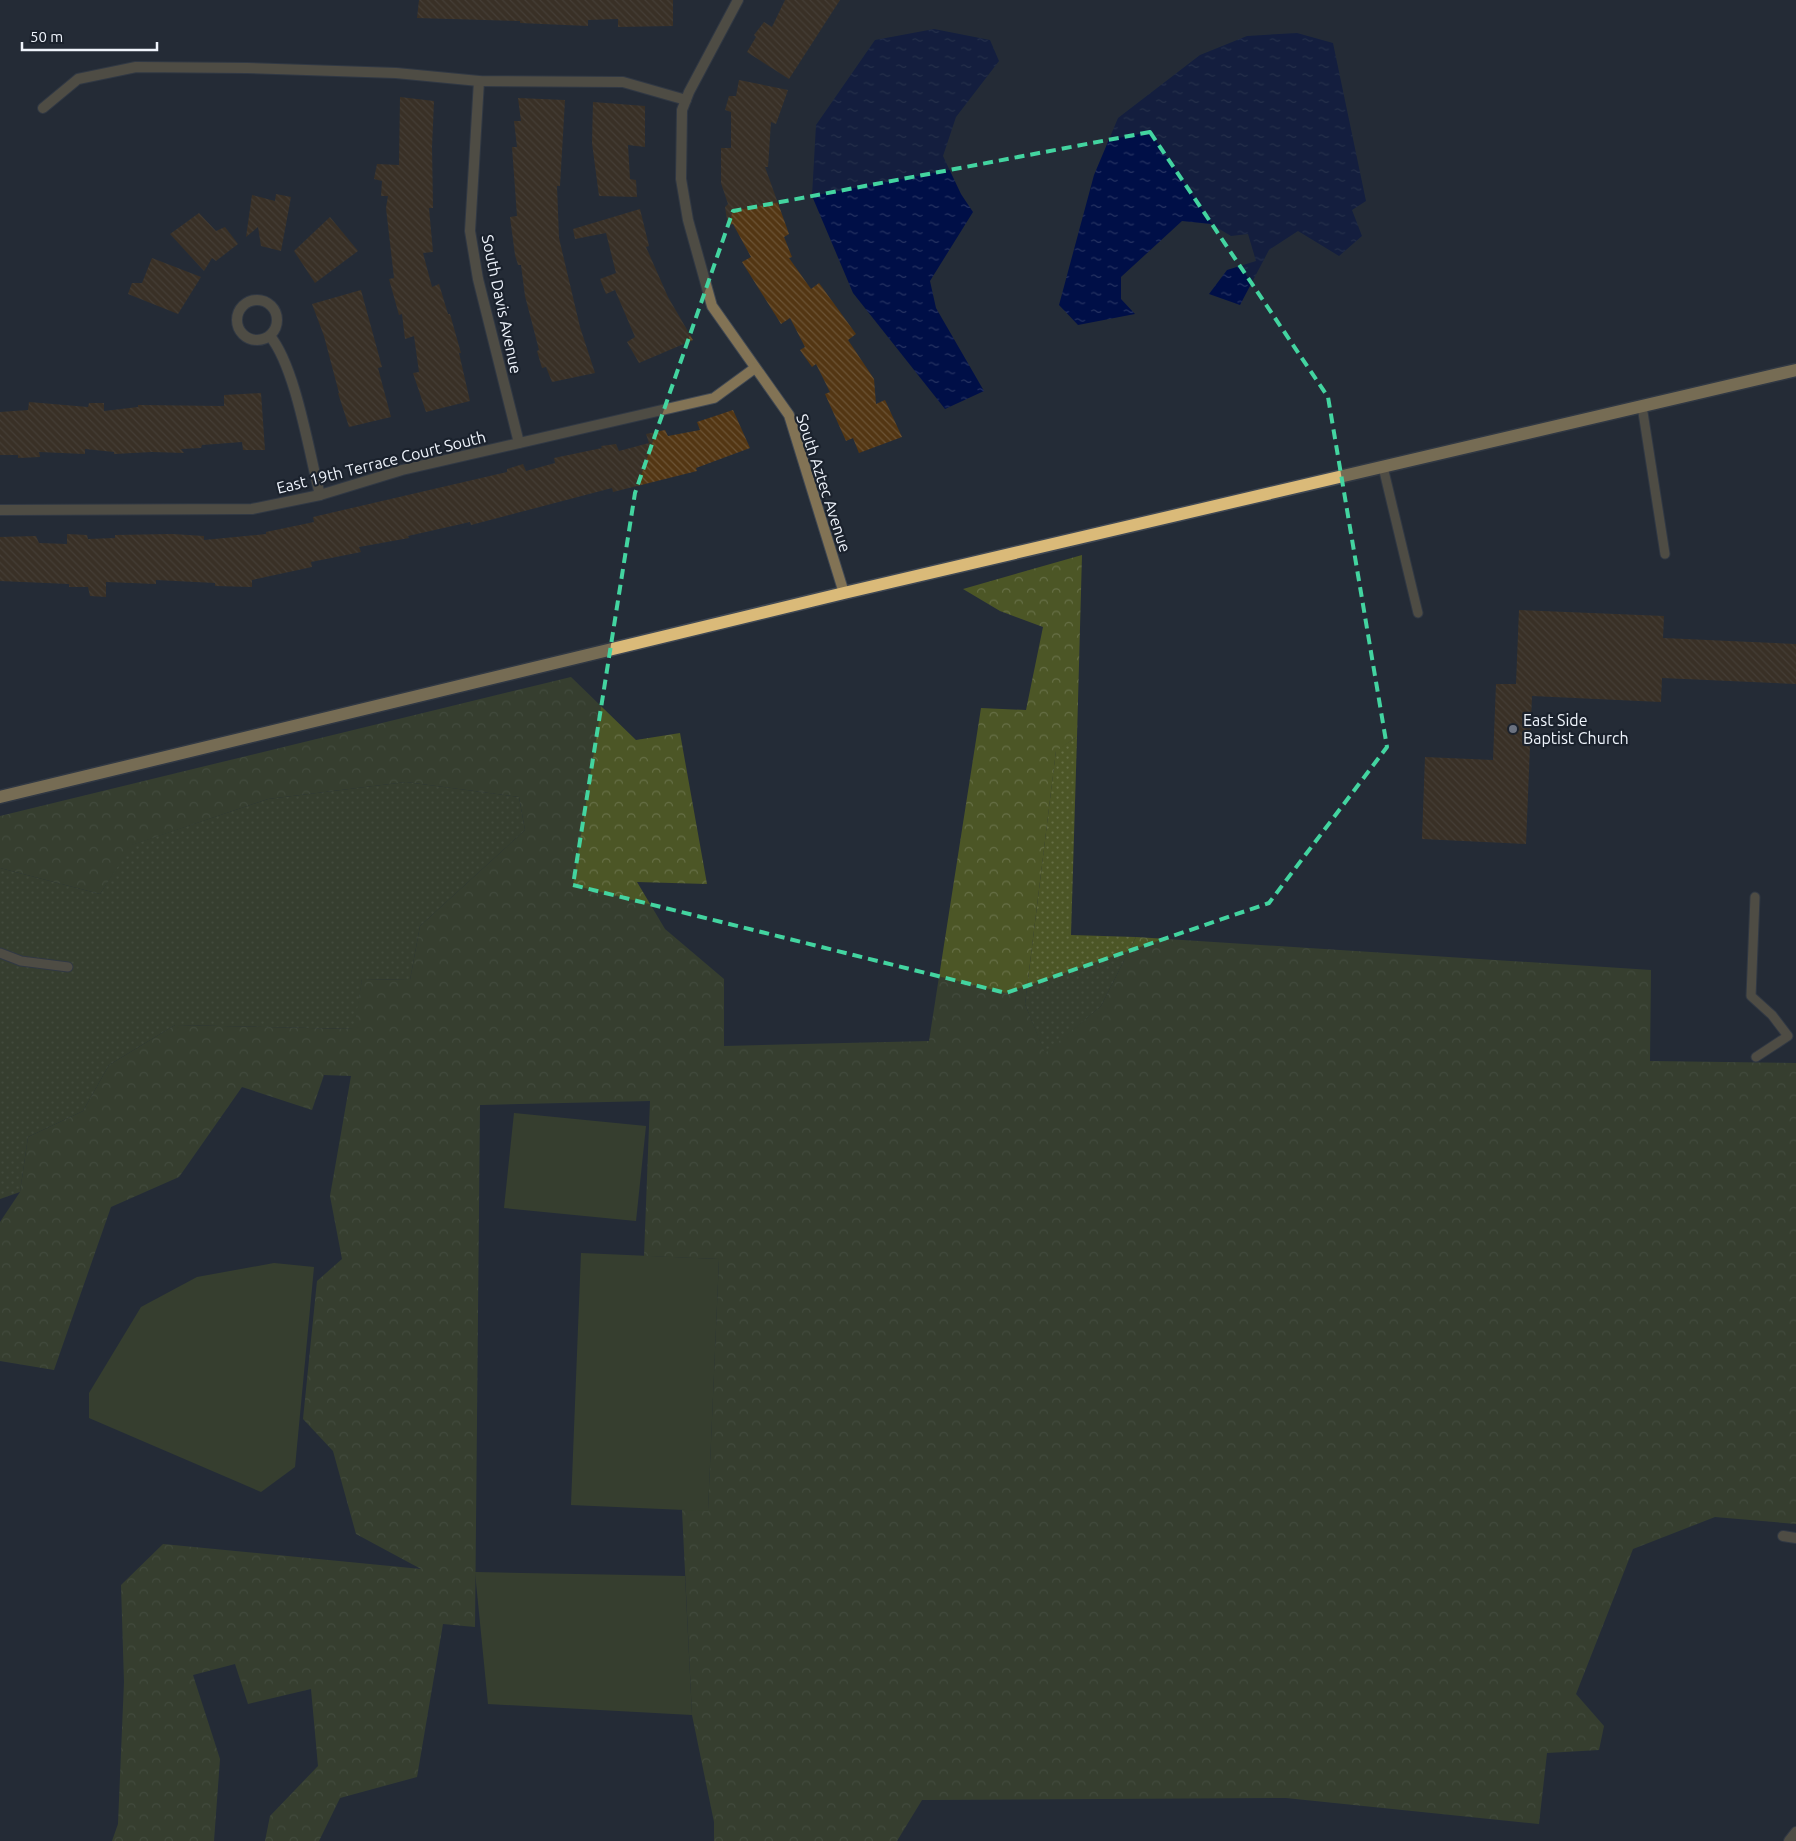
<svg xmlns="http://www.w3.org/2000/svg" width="1796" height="1841" viewBox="0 0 1796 1841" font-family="Ubuntu,sans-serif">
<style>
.grass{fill:url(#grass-dots)}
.forest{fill:url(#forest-crowns)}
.pitch{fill:#4c5626}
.water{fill:url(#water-ripples)}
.building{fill:url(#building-back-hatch)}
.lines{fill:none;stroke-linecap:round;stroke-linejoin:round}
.service-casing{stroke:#404853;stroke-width:11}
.minor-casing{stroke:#404853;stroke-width:12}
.primary-casing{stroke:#404853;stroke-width:15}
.service{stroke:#827355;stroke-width:9}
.minor{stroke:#827355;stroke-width:10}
.primary{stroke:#daba79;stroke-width:12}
.marked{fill:none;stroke:#43d4a0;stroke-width:4;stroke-dasharray:10 6;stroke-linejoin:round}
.worship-dot{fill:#6b7280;stroke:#1b222d;stroke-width:2}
.labels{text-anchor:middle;stroke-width:4.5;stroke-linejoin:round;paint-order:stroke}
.street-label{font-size:16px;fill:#eff4fc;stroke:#1b222d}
.poi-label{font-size:16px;fill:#eff4fc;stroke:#1b222d;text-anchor:start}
</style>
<defs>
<pattern id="grass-dots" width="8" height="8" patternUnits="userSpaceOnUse" patternTransform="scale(1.25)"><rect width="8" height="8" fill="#4c5626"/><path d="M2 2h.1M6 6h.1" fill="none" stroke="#666f46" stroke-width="1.8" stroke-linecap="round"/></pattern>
<pattern id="forest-crowns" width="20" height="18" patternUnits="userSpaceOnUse" patternTransform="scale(1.25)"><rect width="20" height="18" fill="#4c5626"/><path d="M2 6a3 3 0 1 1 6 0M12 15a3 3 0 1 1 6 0" fill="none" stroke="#666f46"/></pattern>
<pattern id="water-ripples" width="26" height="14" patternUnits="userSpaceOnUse" patternTransform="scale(1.25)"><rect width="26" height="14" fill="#000f47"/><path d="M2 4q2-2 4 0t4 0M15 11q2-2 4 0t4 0" fill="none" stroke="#263362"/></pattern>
<pattern id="building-back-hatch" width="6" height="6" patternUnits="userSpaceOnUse" patternTransform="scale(1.25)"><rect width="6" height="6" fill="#533613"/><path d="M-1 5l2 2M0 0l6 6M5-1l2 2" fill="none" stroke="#6c5436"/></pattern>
</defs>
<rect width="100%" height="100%" fill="#242c37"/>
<g class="grass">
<polygon points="1077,737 1071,935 1136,937 1101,1006 1045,1054 1025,1004 1056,750"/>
<polygon points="406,782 519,797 525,830 420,926 410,980 362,979 355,1029 175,1025 109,1065 83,1111 28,1137 20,1192 0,1199 0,868 100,894 131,845 268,799"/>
</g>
<polygon class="forest" points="1082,555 1077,737 1056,751 1025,1004 1045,1053 1101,1006 1136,937 1651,970 1650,1061 1796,1063 1796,1524 1715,1517 1633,1549 1576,1694 1604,1726 1599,1750 1547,1753 1539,1824 1286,1798 922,1800 897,1841 714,1841 714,1822 692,1715 682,1510 708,1510 719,1259 644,1256 650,1101 480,1105 475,1627 443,1624 417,1777 340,1798 319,1841 265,1841 270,1816 318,1766 311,1689 248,1704 235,1664 193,1675 220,1759 214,1841 112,1841 118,1824 124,1682 121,1585 163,1544 421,1569 356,1534 333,1451 303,1419 317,1281 342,1259 330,1196 351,1076 324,1075 312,1110 242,1087 179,1177 111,1207 54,1370 0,1361 0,1222 20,1192 28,1137 83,1111 109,1065 175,1025 354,1029 362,979 410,980 420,926 525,830 519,797 406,782 268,799 132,845 100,894 0,868 0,816 571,677 636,740 680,733 707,884 637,882 665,929 724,979 724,1046 929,1041 981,708 1026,710 1043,627 1000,611 963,589"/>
<g class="pitch">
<polygon points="514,1113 646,1126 636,1221 504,1208"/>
<polygon points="581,1253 719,1259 708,1511 571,1505"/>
<polygon points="274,1263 314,1267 295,1467 261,1492 89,1418 89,1393 141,1307 197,1277"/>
<polygon points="475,1572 685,1576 692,1715 488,1704"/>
</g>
<g class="water">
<polygon points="934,29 990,40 999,61 956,117 943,156 961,194 973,212 930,281 936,308 984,391 945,409 853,293 812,196 816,125 875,40"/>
<polygon points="1297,33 1333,43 1366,201 1352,210 1362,236 1339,256 1298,231 1269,250 1240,305 1209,294 1227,270 1256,261 1248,234 1231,236 1211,224 1182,221 1121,277 1121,299 1135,314 1078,325 1059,305 1094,175 1118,118 1200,55 1247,36"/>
</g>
<g class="building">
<polygon points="419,0 673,0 673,26 618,27 618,19 588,20 588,26 520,23 520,21 417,18"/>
<polygon points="785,0 840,0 789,79 747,52 756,37 754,35 764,22 772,27"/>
<polygon points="739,80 788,90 776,124 771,122 768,167 765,167 789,234 784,237 792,257 789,258 811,289 819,283 856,334 848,340 874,379 876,404 885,400 902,437 859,453 853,438 846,441 825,394 830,392 816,364 812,367 800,350 805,347 790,318 781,324 742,262 751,257 733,224 728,225 725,207 728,204 721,183 721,148 731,148 731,112 725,110 729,96 736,96"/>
<polygon points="400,97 434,101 432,147 433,208 429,208 433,252 423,253 432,287 439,284 448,314 450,314 461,353 459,353 470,401 426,412 413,373 419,372 414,336 405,339 402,314 399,315 389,279 394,278 386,208 388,196 381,196 382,181 374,179 377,164 399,165"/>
<polygon points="518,98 565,100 560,186 557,186 559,238 580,327 595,373 552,382 546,367 542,368 537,351 539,350 525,296 521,265 518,265 515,255 510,217 517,216 512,147 517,147 514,121 521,121"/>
<polygon points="593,102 645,106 645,147 628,145 630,179 636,180 637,197 599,196 592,143"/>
<polygon points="276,194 291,197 281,251 261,246 258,227 246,237 252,195 275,201"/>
<polygon points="640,209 649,246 646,247 668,297 693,340 639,363 627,342 635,337 615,290 606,294 600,279 616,273 606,233 575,239 573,229"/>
<polygon points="199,213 216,231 225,227 238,244 216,261 212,258 204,271 170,234"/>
<polygon points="330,217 358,251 315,283 294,251"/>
<polygon points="152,258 201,277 178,314 128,294 132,283 142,283"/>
<polygon points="361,290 382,367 378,368 391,417 349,427 338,393 339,393 324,336 312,304"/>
<polygon points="261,393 265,450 243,450 242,442 202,445 201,448 181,449 184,453 152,452 114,454 114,452 85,449 85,454 39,452 40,457 18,458 18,455 0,455 0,412 28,410 29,402 88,407 89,403 104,403 104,411 138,407 138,405 224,406 224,395"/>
<polygon points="733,410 750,448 696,468 697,471 613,492 612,488 471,525 470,522 408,536 409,538 359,547 361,552 311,562 312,567 252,580 252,587 215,586 215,583 156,580 156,584 106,582 106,597 90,596 88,587 69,587 69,584 0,581 0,537 36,536 39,543 67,544 67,534 87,535 88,539 115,538 115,535 172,534 204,536 204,540 266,534 266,532 314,522 313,517 507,472 507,469 523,464 526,471 555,463 554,458 602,448 601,446 616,444 619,451 649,443 646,434 665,430 668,436 700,430 697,422"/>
<polygon points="1519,610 1664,616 1663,638 1796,644 1796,684 1662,678 1661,702 1532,696 1526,844 1422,839 1425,757 1493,760 1496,684 1516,684"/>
</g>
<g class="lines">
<g class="service-casing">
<g id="service">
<polyline points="1642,406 1665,554"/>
<polyline points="1383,467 1418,613"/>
<polyline points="1755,897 1751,996 1772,1015 1788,1036 1756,1057"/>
<polyline points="0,953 21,961 68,967"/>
</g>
</g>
<g class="minor-casing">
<g id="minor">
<polyline points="738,0 689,92 682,110 681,179 688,220 712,306 789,415 844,593"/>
<polyline points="479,81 470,231 478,279 519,443"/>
<polyline points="43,108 78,79 136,67 247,68 396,73 479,81 623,82 686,100"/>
<circle cx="257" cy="320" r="20"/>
<path d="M270,336C296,368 309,453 320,495"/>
<polyline points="0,510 252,509 320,495 402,470 714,398 755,368"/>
<polyline points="1783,1536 1796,1538"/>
<polyline points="1789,1841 1796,1832"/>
</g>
</g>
<g class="primary-casing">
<polyline id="primary" points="0,797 844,593 1796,370"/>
</g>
<use href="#service" class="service"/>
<use href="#minor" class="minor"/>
<use href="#primary" class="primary"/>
</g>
<path d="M0 0H1796V1841H0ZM1150,132L1328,397L1387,747L1269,903L1006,993L573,885L635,493L733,211Z" fill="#242c37" fill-opacity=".55" fill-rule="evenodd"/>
<path class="marked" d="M1150,132L1328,397L1387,747L1269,903L1006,993L573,885L635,493L733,211Z"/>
<circle class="worship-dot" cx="1513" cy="729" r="5"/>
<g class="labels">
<g class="street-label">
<text transform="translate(502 304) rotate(78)" y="6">South Davis Avenue</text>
<text transform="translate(381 462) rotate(-14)" y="6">East 19th Terrace Court South</text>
<text transform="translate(824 483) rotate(72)" y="6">South Aztec Avenue</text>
</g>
<g class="poi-label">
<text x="1523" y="726">East Side<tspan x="1523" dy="18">Baptist Church</tspan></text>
</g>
</g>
<path d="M22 42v8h135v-8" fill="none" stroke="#eff4fc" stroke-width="2.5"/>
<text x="30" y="42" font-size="15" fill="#eff4fc" stroke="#1b222d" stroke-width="4" paint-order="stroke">50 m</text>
</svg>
